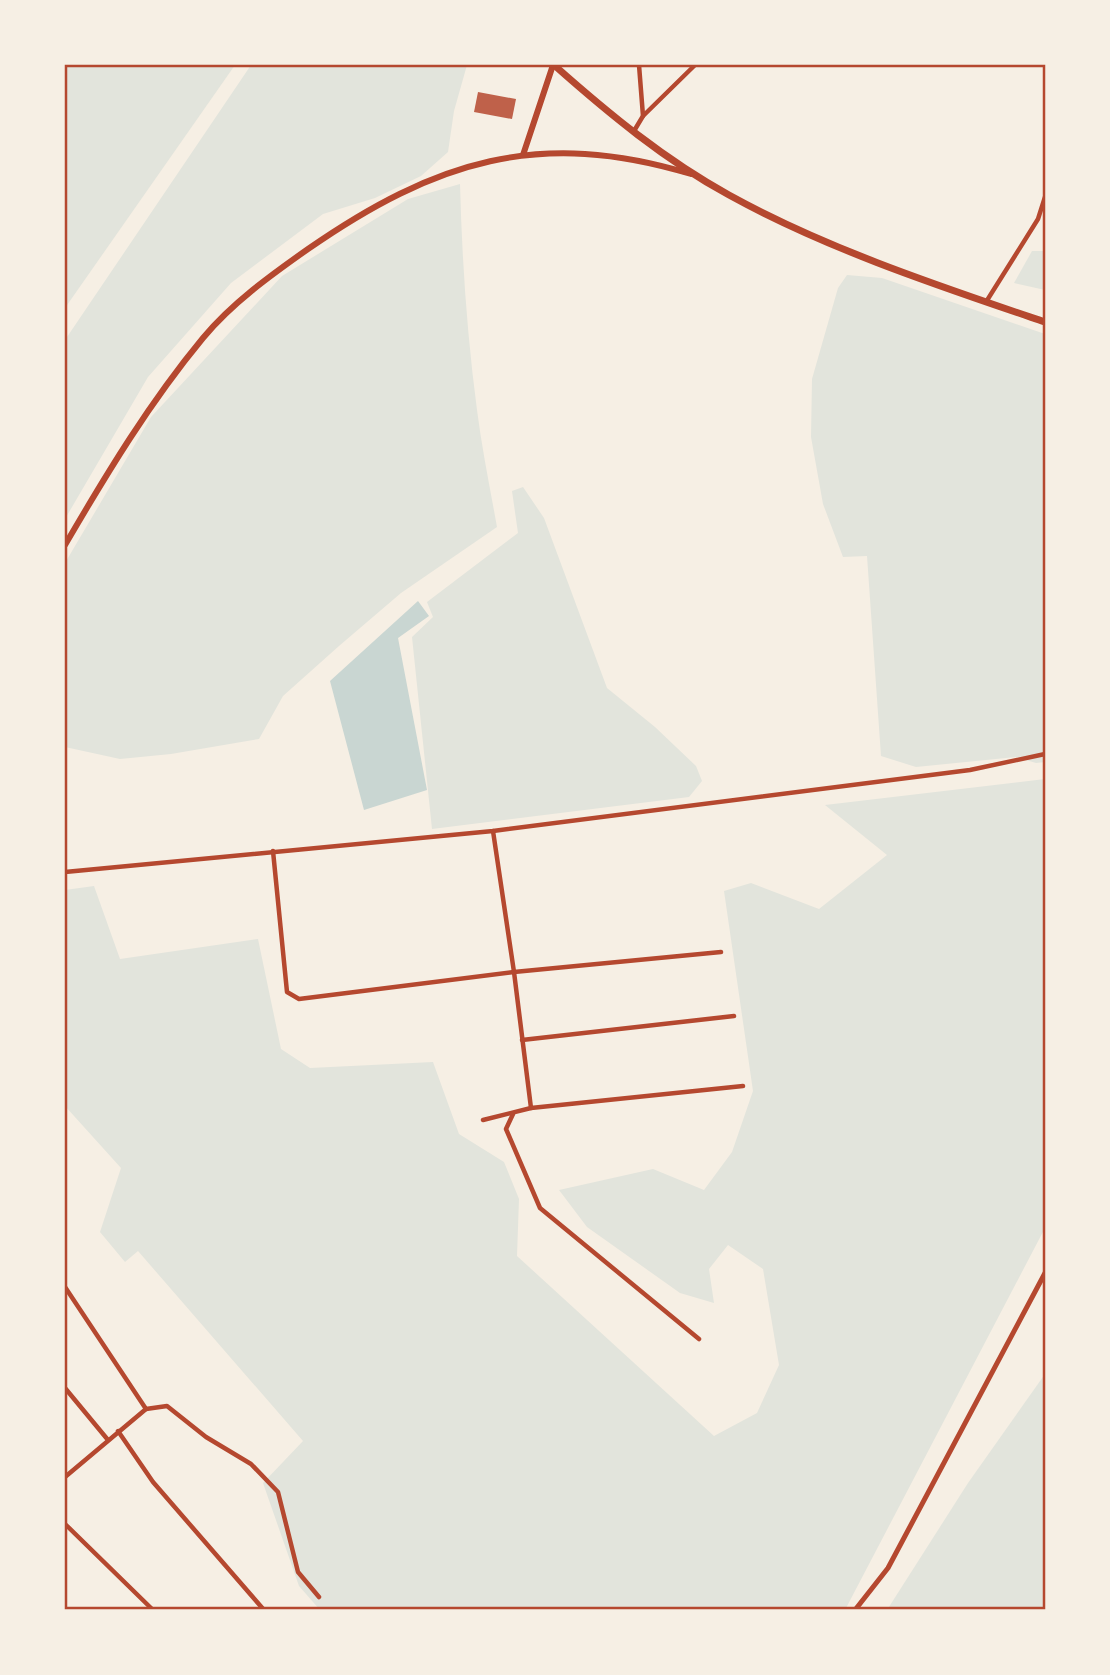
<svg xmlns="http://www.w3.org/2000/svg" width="1110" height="1675" viewBox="0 0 1110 1675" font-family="'PT Sans',sans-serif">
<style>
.green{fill:#e2e4dc}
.water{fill:#c9d6d2}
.building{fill:#bf614a}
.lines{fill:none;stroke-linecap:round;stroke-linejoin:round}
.minor{stroke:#b5482f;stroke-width:4.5}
.tertiary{stroke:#b5482f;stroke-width:5}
.secondary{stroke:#b5482f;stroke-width:6}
.primary{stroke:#b5482f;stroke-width:7}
.neatline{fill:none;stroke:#b5482f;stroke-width:2.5}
</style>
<rect width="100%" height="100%" fill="#f6efe4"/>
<g class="green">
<polygon points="65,65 235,65 65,308"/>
<polygon points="251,65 467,65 454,111 448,152 421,176 375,198 323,214 231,283 148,377 65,519 65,340"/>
<path d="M460,184C462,260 467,335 477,410C482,449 490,488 497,527L401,593L339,646L283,696L259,739L171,754L120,759L65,747V563L151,417L282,276L408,199Z"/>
<polygon points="1032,251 1045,251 1045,290 1014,283"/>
<polygon points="847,275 882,278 1045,334 1045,762 1036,763 1016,757 916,767 881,756 867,556 843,557 823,504 811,437 812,379 838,288"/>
<polygon points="523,487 544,518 607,688 655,727 696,766 702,781 689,797 432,829 412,637 433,617 427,602 518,533 512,491"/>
<polygon points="1045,779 1045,1228 845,1610 320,1610 299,1586 263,1483 303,1441 138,1251 125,1262 100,1232 121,1168 65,1106 65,890 94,886 120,959 258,939 281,1049 310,1068 433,1062 459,1134 504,1162 519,1199 517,1256 714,1436 757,1413 779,1365 763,1269 728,1245 709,1269 714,1303 680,1293 587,1227 559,1190 653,1169 704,1190 732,1152 753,1091 724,891 751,883 819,909 887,855 825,805"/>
<polygon points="1045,1374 1045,1610 887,1610 968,1483"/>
</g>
<polygon class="water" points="418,601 429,616 398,638 427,790 364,810 330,681"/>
<polygon class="building" points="478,92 516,99 512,119 474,112"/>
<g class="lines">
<g class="minor">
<polyline points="643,116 695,65"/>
<polyline points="634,131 643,116 639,65"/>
<polyline points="986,302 1038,219 1045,197"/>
<polyline points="493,831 514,972 531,1108"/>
<polyline points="273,851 287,992 299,999 514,972 721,952"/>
<polyline points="65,872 493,831 970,770 1045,754"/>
<polyline points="522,1040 734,1016"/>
<polyline points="513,1114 506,1129 540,1208 699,1339"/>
<polyline points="483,1120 531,1108 743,1086"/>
<polyline points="65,1287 146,1409 167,1406 206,1437 251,1464 278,1492 298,1572 319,1597"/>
<polyline points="65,1388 108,1440"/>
<polyline points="118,1431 153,1482 264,1610"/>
<polyline points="65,1477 146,1409"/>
<polyline points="65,1524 153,1610"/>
</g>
<polyline class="tertiary" points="855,1610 888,1568 1045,1273"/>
<g class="secondary">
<polyline points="523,155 553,65"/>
<path d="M65,545C107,473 150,402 203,338C232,303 271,275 308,249C435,161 539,128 691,174"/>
</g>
<path class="primary" d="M554,65C608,113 665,160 729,195C827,249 939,286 1045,322"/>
</g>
<rect width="1110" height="1675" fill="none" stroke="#f6efe4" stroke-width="133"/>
<rect x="66" y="66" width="978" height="1542" class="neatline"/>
</svg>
